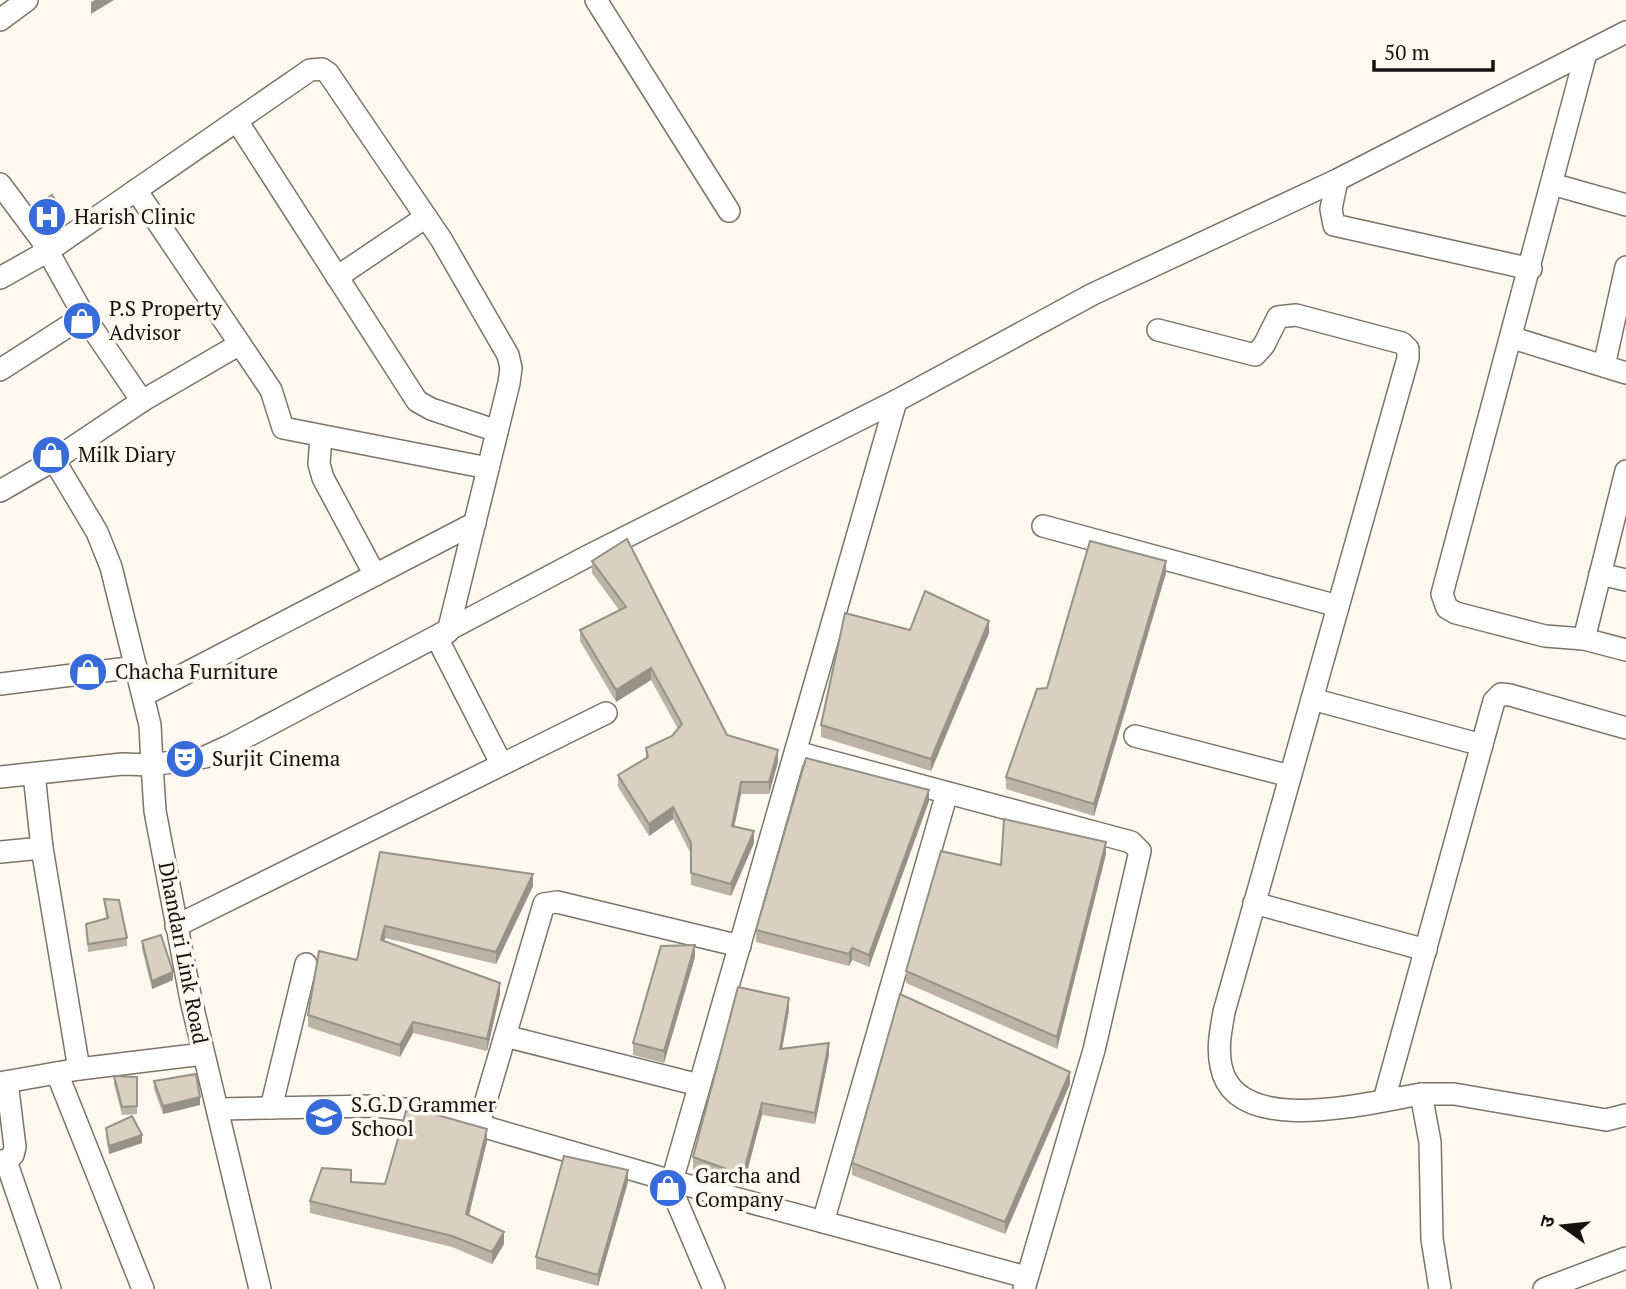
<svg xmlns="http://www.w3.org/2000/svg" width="1626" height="1289" viewBox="0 0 1626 1289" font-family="'PT Serif','Noto Sans Devanagari',serif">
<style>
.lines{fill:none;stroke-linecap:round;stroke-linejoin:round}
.minor-casing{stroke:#7b7467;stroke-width:24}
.minor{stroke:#fff;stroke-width:21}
.wall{fill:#bab3a6}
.shaded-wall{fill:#979287}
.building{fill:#d8d0c1;stroke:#979287;stroke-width:2}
.labels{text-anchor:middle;stroke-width:7;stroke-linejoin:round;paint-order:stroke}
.poi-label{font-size:21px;fill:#15120d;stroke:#fef9f0;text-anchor:start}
.street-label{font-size:21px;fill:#15120d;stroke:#fef9f0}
</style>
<rect width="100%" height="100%" fill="#fef9f0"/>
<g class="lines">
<g class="minor-casing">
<g id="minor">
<polyline points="596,0 729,211"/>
<polyline points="0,20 27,0"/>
<polyline points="1586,53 1442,594 1447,608 1456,613 1545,636 1584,639 1626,650"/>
<polyline points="237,121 417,401 431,409 497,431"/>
<polyline points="1337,180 1331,209 1334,225 1531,269"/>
<polyline points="0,184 41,239 84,316 142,401 54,460 97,532 111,567 150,725 152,765 205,757 229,746 586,557 896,401 1093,294 1337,180 1626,32"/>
<polyline points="1552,184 1626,205"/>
<polyline points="136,190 271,390 283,428 488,468"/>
<polyline points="337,277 426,217"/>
<polyline points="0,278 48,251 310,70 322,69 328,73 441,239 508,355 511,368 509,383 448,632"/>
<path d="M1158,330L1255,355L1264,345L1278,317L1296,315L1402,343L1408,349V358L1224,1012C1221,1030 1217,1047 1221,1066C1235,1139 1371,1102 1421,1094L1430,1142L1432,1239L1440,1289"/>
<polyline points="1513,338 1626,373"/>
<polyline points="1604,366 1626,267"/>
<polyline points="0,370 84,316"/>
<polyline points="142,401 240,344"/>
<polyline points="321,436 319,464 323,478 375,575"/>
<polyline points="0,491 54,460"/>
<polyline points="1043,526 1338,606"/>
<polyline points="1600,574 1626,580"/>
<polyline points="437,638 501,763"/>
<polyline points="1584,639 1626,471"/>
<polyline points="0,684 136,667"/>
<polyline points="144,695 475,523"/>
<polyline points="1312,699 1482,745"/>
<polyline points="1135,736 1290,776"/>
<polyline points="796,752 1131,842 1140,851 1094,1050 1024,1289"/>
<polyline points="0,777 122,764 152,765 155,811 191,1000 260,1289"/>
<polyline points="0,852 42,848"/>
<polyline points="1254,903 1426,950"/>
<polyline points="176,926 606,713"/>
<polyline points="505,1036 699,1085"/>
<polyline points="79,1069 203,1054"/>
<polyline points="57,1073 143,1289"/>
<polyline points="0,1083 79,1069 42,848 34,774"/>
<polyline points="1421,1094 1454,1094 1606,1120 1626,1115"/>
<polyline points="1384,1100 1494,701 1501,694 1510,695 1626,728"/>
<polyline points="271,1108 306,964"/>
<polyline points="219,1109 375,1106 433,1112 672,1181 1026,1277"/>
<polyline points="479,1124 544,904 557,902 740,946"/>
<polyline points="0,1161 6,1161 50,1289"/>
<polyline points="6,1161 13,1155 15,1147 7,1082"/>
<polyline points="823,1222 947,793"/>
<polyline points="714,1289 674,1195 672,1181 896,401"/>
<polyline points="1544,1289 1626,1258"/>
</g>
</g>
<use href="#minor" class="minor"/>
</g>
<g class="wall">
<polygon points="38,205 63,219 49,228 38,213"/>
<polygon points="592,561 727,735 778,762 769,794 741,794 734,826 754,843 731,896 691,885 691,854 673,819 649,836 618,787 618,775 646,758 646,748 672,736 678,729 651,680 616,702 580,641 580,630 619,610 592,573"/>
<polygon points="1166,573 1094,816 1006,789 1006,777 1047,688"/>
<polygon points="910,630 989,633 931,771 821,737 821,725"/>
<polygon points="929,801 869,967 852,960 849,966 756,942 756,930"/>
<polygon points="380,852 533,886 496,964 385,938 384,941 500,994 487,1051 413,1033 400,1057 308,1027 308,1015 357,960"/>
<polygon points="1106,854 1057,1049 906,983 906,971 1001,865"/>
<polygon points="104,899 127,938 127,946 88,952 86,924 106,918"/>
<polygon points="142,941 173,980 152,989 142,949"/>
<polygon points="695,957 664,1063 633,1055 633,1043"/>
<polygon points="789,1010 782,1049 829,1055 815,1124 762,1115 743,1187 693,1169 693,1157"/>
<polygon points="114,1076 137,1077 137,1114 122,1115 114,1084"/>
<polygon points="154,1081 200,1105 163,1114 154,1089"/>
<polygon points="1070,1084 1005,1234 852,1175 852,1163"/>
<polygon points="106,1128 142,1143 109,1154 106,1136"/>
<polygon points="487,1141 469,1216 504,1244 492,1264 452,1247 310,1213 310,1201 351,1182 385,1184"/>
<polygon points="628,1182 598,1286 536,1269 536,1257"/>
</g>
<g class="shaded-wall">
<polygon points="95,0 114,0 91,14 91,2"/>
<polygon points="63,211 63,219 49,228 49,220"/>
<polygon points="1166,561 1166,573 1094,816 1094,804"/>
<polygon points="989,621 989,633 931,771 931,759"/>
<polygon points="651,668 651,680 616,702 616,690"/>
<polygon points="778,750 778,762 769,794 769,782"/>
<polygon points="741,782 741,794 732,838 732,826"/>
<polygon points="929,790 929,801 869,967 869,955"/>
<polygon points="673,807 673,819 649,836 649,824"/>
<polygon points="754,831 754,843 731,896 731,884"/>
<polygon points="1106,842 1106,854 1057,1049 1057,1037"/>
<polygon points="533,874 533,886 496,964 496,952"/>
<polygon points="385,926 385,938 381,952 381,940"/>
<polygon points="695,945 695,957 664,1063 664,1051"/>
<polygon points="852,948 852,960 849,966 849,954"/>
<polygon points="173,972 173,980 152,989 152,981"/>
<polygon points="500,983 500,994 487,1051 487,1039"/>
<polygon points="789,998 789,1010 780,1061 780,1049"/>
<polygon points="413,1022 413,1033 400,1057 400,1045"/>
<polygon points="829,1043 829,1055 815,1124 815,1113"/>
<polygon points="1070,1072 1070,1084 1005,1234 1005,1222"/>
<polygon points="200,1097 200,1105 163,1114 163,1106"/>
<polygon points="762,1103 762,1115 743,1187 743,1175"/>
<polygon points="487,1129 487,1141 466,1226 466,1214"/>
<polygon points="142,1135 142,1143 109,1154 109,1146"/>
<polygon points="628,1170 628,1182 598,1286 598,1275"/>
<polygon points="504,1232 504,1244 492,1264 492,1252"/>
</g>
<g class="building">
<polygon points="52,195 63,211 49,220 38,205"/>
<polygon points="627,539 727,735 778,750 769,782 741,782 732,826 754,831 731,884 691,873 691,843 673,807 649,824 618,775 648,757 646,748 672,736 682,724 651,668 616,690 580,630 626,607 592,561"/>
<polygon points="1090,541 1166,561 1094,804 1006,777 1037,689 1047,688"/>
<polygon points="925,591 989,621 931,759 821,725 845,613 910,630"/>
<polygon points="806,758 929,790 869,955 852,948 849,954 756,930"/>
<polygon points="1004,819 1106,842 1057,1037 906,971 941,851 1001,865"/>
<polygon points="380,852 533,874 496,952 385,926 381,940 500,983 487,1039 413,1022 400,1045 308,1015 319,951 357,960"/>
<polygon points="104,899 119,900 127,938 88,944 86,924 108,918"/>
<polygon points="161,935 173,972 152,981 142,941"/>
<polygon points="695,945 664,1051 633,1043 661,946"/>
<polygon points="738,987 789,998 780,1049 829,1043 815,1113 762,1103 743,1175 693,1157"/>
<polygon points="900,994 1070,1072 1005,1222 852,1163"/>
<polygon points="196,1074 200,1097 163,1106 154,1081"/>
<polygon points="114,1076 137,1077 137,1106 122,1107"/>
<polygon points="406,1111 430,1113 487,1129 466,1214 504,1232 492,1252 452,1236 310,1201 322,1168 351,1170 351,1182 385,1184"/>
<polygon points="132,1116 142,1135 109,1146 106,1128"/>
<polygon points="564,1156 628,1170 598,1275 536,1257"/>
</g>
<defs>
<g id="hospital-disc" transform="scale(2.0125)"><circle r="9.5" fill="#386bda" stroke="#fef9f0"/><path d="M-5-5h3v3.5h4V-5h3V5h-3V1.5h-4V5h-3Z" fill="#fff"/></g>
<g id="shop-disc" transform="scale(2.0125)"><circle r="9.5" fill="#386bda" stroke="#fef9f0"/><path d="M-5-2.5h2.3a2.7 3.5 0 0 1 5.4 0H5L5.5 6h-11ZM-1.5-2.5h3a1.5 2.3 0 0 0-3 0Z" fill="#fff"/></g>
<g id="theatre-disc" transform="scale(2.0125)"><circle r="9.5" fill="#386bda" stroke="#fef9f0"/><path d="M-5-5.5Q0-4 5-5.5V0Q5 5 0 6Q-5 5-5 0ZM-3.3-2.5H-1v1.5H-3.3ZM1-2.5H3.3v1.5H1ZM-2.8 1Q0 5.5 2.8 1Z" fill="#fff"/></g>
<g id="school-disc" transform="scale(2.0125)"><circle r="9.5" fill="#386bda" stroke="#fef9f0"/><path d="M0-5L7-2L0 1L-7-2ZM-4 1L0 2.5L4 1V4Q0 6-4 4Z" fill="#fff"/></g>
</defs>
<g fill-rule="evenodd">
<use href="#hospital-disc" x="47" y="217"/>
<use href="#shop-disc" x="82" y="321"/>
<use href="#shop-disc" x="51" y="455"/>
<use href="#shop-disc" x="88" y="672"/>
<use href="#theatre-disc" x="185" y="759"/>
<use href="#school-disc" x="324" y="1117"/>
<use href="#shop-disc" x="668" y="1188"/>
</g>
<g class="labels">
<g class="poi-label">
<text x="74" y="224">Harish Clinic</text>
<text x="109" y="316">P.S Property<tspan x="109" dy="24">Advisor</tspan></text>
<text x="78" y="462">Milk Diary</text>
<text x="115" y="679">Chacha Furniture</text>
<text x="212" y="766">Surjit Cinema</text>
<text x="351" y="1112">S.G.D Grammer<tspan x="351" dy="24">School</tspan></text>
<text x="695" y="1183">Garcha and<tspan x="695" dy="24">Company</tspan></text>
</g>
<g class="street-label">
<text transform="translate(183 953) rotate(79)" y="7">Dhandari Link Road</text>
</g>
</g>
<g transform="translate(1563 1226) rotate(285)" stroke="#fef9f0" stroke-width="5" paint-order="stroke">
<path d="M0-5L12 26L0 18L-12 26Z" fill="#15120d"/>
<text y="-10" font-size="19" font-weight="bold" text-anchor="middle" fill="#15120d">उ</text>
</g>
<path d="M1374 60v10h119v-10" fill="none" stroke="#15120d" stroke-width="3.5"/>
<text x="1384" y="60" font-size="21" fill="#15120d" stroke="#fef9f0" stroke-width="5" paint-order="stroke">50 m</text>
</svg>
